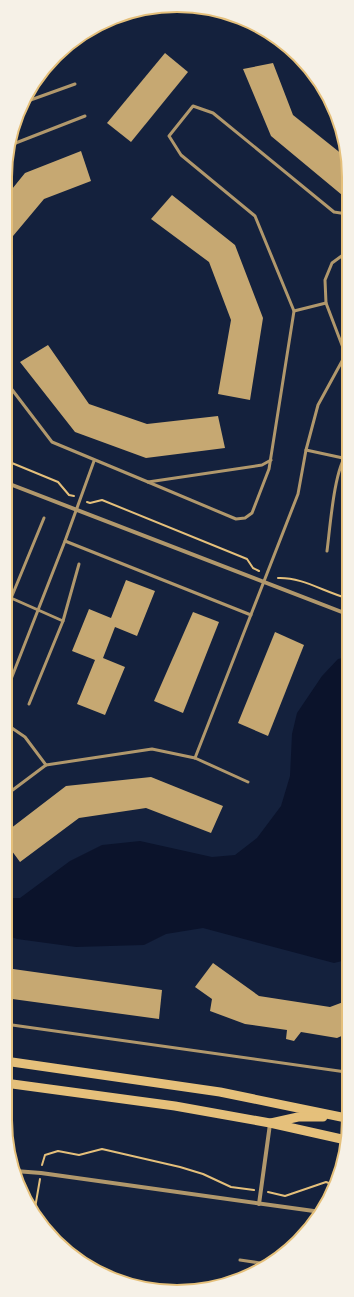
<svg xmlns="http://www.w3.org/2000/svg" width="354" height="1297" viewBox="0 0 354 1297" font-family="Georgia,serif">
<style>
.water{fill:#0b132b}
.building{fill:#c6a872}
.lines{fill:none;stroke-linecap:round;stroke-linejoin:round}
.path{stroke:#e5c07b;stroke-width:2}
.service{stroke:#b1986c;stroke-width:3}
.minor{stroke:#b1986c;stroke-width:4}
.primary{stroke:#e5c07b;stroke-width:9}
.rim{fill:none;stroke:#e5c07b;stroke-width:2}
</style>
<rect width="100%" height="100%" fill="#14213d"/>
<polygon class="water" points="347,657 346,960 334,963 203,928 166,934 144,945 76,947 17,939 6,935 6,898 20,898 70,861 102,845 140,841 212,857 235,855 257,838 281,806 290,776 292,734 297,713 322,676 338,659"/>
<g class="building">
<polygon points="165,53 188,72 131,142 107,123"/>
<polygon points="273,63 293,115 348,159 347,196 342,195 271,136 243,69"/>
<polygon points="81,151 91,181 44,199 8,242 8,194 25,173"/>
<polygon points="172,195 235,245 263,318 250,400 218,394 231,320 209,262 151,219"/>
<polygon points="48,345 89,404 147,424 218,416 225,448 146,458 75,432 20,362"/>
<polygon points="126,580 155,591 137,636 115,627 103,658 125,667 105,715 77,704 95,660 72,651 89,609 111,618"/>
<polygon points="193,612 219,622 183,713 154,701"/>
<polygon points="275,632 304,645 268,736 238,723"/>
<polygon points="151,777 223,806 211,833 146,808 79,818 20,862 6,843 6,832 66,786"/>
<polygon points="213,963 259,996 330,1007 346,1001 346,1034 337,1038 301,1032 294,1041 286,1039 287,1030 245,1024 210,1011 212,999 195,987"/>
<polygon points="6,968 162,990 159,1019 5,998"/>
</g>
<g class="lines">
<g class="path">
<polyline points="7,461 58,482 69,495 74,496"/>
<polyline points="87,502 90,503 102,500 247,559 253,568 259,571"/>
<path d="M278,578C302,577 324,592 347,598"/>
<polyline points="42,1165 45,1155 58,1151 79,1155 102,1149 180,1167 203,1174 231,1187 254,1190"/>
<polyline points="268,1192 285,1196 326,1182 334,1185"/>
<polyline points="35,1208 40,1179"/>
</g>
<g class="service">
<polyline points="25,102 75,84"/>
<polyline points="8,146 85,116"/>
<polyline points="294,311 326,303"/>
<polyline points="345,353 326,303 325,280 332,263 347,252"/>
<polyline points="7,383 52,442 148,482 262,465 271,460"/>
<polyline points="306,450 343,458"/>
<polyline points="148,482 236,519 245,518 252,513 269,469 294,311 255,216 181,155 169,136 193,106 213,113 334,212 347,214"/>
<polyline points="65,541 251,615"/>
<path d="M327,551C330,529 334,469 347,454"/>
<polyline points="11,598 63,621"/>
<polyline points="7,608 44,518"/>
<polyline points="6,692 65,541 94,461"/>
<polyline points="29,704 63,621 79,564"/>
<polyline points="6,724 25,737 46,765 152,749 195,758 248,782"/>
<polyline points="195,758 298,494 306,450 318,405 347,352"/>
<polyline points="6,795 46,765"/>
<polyline points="5,1024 346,1072"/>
<polyline points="240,1260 267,1264"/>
</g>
<g class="minor">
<polyline points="7,483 347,614"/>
<polyline points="15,1171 41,1173 321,1212"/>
<polyline points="259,1204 270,1124"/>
</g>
<g class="primary">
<polyline points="5,1061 220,1092 346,1118"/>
<polyline points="5,1083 175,1106 270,1123 346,1140"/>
<polyline points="271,1123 298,1117 323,1117"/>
</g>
</g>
<path d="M0 0H354V1297H0ZM177 12H177A165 165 0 0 1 342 177V1120A165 165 0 0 1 177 1285H177A165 165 0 0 1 12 1120V177A165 165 0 0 1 177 12Z" fill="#f6f1e7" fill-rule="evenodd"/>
<path class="rim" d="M177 12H177A165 165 0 0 1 342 177V1120A165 165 0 0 1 177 1285H177A165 165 0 0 1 12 1120V177A165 165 0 0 1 177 12Z"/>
</svg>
